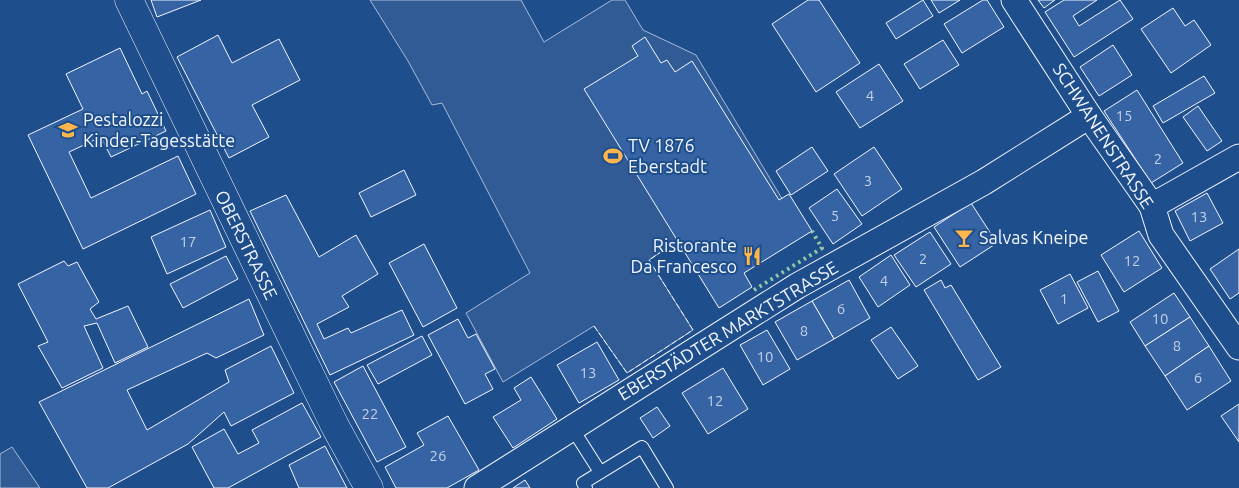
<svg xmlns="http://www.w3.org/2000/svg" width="1239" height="488" viewBox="0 0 1239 488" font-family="Ubuntu,sans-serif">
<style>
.green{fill:#305b95;stroke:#a8bbd7}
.building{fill:#3563a3;stroke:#f2f6ff}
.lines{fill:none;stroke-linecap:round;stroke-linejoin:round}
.service-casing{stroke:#f2f6ff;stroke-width:14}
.minor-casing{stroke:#f2f6ff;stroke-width:27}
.tertiary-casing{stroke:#f2f6ff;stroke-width:29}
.service{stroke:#1f4e8c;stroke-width:12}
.minor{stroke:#1f4e8c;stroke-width:25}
.tertiary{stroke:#1f4e8c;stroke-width:28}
.hedge{stroke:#97c8a6;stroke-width:4;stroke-dasharray:2.5 4;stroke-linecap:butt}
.fence{stroke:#f2f6ff;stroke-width:1;stroke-dasharray:6 2.5;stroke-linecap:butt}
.labels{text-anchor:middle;stroke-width:4;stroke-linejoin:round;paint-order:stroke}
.number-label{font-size:15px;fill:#c3d1e8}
.poi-label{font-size:18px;fill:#f2f6ff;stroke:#1f4e8c;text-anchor:start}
.street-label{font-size:18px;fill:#f2f6ff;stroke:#1f4e8c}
</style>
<rect width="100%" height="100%" fill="#1f4e8c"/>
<g class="green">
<polygon points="370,0 521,0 544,42 612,0 625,0 643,30 696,55 787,207 711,219 649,260 693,330 627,373 594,326 503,382 466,313 530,273 442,103 432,105 408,61"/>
<polygon points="12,447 40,488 0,488 0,454"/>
</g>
<g class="building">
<polygon points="151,0 201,0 157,17"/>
<polygon points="808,0 819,0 860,63 816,92 772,24"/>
<polygon points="923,0 933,16 896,39 886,23"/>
<polygon points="931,0 960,0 939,13"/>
<polygon points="983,0 987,0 1004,27 962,53 944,24"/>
<polygon points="1038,0 1055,0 1044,8"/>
<polygon points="1064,0 1097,0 1073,16 1079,26 1120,0 1133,19 1074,57 1045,12"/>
<polygon points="1173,8 1185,26 1194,20 1211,45 1171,73 1141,29"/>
<polygon points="218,35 232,63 279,39 300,80 252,105 269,137 229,158 177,57"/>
<polygon points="645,37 661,63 667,60 675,72 692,61 779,200 789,194 812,231 744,273 752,287 719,308 584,89 638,56 632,46"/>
<polygon points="943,40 959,65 920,89 904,64"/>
<polygon points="1113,45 1132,75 1099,96 1080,67"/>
<polygon points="120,48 142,94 147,91 166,131 111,157 101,137 69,152 91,198 178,156 196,194 83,249 28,135 83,109 66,74"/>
<polygon points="879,64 903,101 860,128 836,92"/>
<polygon points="1204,76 1215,93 1163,123 1153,106"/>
<polygon points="1137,90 1183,163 1151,183 1104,111"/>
<polygon points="1198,106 1222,141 1207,151 1183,117"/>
<polygon points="812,147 828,171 791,195 776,171"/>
<polygon points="874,147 902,189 862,216 834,174"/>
<polygon points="404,170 416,195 371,217 359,193"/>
<polygon points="837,189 862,224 833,244 809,208"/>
<polygon points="1207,193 1223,223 1190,241 1175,211"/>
<polygon points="286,195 319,257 356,235 378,274 342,296 349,307 317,324 324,339 348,328 351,333 402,310 414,335 330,375 250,211"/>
<polygon points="971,203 997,243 960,267 934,227"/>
<polygon points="210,210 226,247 167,274 151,237"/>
<polygon points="1139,231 1162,268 1124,292 1101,255"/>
<polygon points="930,232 951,264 916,287 894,255"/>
<polygon points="424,244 457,308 423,327 389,263"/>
<polygon points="1239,249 1239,293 1230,299 1210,269"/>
<polygon points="891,255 910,285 878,307 859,277"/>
<polygon points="226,256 238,279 183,308 170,284"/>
<polygon points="64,261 68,266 77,262 99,302 90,309 96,319 128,306 148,347 115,363 97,323 84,326 103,368 62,388 38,346 48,342 18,284"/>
<polygon points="1098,271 1119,311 1098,322 1077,282"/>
<polygon points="1070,274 1088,308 1058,324 1040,290"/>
<polygon points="849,280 870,318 834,339 812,301"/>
<polygon points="941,280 945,288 951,285 1001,367 978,380 924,290"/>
<polygon points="1174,293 1190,317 1145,346 1130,322"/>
<polygon points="249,299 264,335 216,358 207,353 127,390 147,430 229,382 225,370 271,346 294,393 231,426 224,412 188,444 108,488 87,488 39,402"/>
<polygon points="812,301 834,339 797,360 775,322"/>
<polygon points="1190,317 1209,346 1165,376 1145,346"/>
<polygon points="458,319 468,338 476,334 495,369 485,374 493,389 465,404 428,335"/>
<polygon points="891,327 918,366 898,379 871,340"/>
<polygon points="767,330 790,369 763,385 740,345"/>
<polygon points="422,336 432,355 378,384 367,365"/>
<polygon points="597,342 619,380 579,403 557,365"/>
<polygon points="1209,346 1231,381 1187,410 1165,376"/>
<polygon points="363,366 406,447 377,462 334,382"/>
<polygon points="723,368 748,409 708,434 682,393"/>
<polygon points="531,377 557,419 513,448 493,417 521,400 514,388"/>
<polygon points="302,403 321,437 228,488 214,488 192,447 224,429 238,454 259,443 252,430"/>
<polygon points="1239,404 1239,442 1221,416"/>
<polygon points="657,407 670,426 653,438 640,418"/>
<polygon points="448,416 479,470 447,488 396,488 385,467 424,445 417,433"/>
<polygon points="325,446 347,488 299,488 289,465"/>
<polygon points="525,480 530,488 513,488"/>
</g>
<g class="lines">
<g class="service-casing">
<g id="service">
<polyline points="572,428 600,472"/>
<polyline points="586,488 583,483 642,447 667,488"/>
</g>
</g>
<g class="minor-casing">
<g id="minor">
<polyline points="1014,0 1089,116 1152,206 1161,235 1239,347"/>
<polyline points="1152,206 1239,157"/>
<polyline points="477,488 797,286 984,182 1089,116"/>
</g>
</g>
<g class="tertiary-casing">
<polyline id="tertiary" points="129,0 295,344 335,426 369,488"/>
</g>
<use href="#service" class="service"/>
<use href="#minor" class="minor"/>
<use href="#tertiary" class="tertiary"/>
<polyline class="hedge" points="754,290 822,248 812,231"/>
<polyline class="fence" points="594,326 627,373 693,330 649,260 677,241"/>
</g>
<defs>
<g id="school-bare" transform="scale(1.5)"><path d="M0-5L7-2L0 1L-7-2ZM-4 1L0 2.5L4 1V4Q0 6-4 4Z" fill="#ffb74d" stroke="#1f4e8c" stroke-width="2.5" paint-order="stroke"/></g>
<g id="stadium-bare" transform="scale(1.5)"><path d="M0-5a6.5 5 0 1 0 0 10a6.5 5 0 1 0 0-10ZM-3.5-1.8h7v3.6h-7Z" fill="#ffb74d" stroke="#1f4e8c" stroke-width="2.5" paint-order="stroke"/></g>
<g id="bar-bare" transform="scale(1.5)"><path d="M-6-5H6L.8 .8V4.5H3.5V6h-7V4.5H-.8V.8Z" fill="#ffb74d" stroke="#1f4e8c" stroke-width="2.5" paint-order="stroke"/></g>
<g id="restaurant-bare" transform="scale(1.5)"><path d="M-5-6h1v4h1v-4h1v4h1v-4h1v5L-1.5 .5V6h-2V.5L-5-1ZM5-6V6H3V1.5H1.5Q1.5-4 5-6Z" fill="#ffb74d" stroke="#1f4e8c" stroke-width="2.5" paint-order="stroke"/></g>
</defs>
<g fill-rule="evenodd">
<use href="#school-bare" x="68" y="130"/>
<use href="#stadium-bare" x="613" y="156"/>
<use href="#bar-bare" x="964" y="238"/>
<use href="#restaurant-bare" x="752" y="256"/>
</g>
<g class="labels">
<g class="number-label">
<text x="870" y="101">4</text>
<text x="1124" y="121">15</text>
<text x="1158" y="164">2</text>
<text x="868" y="186">3</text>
<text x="835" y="221">5</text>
<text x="1199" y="222">13</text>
<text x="188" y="247">17</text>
<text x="923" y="264">2</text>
<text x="1132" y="266">12</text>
<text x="884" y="286">4</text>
<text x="1064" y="304">1</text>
<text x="841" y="314">6</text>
<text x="1160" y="324">10</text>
<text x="804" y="336">8</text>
<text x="1177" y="351">8</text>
<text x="765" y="362">10</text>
<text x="588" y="378">13</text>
<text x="1198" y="383">6</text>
<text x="715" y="406">12</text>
<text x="370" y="419">22</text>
<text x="438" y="461">26</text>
</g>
<g class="poi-label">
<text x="83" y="126">Pestalozzi<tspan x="83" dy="21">Kinder-Tagesstätte</tspan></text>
<text x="628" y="152">TV 1876<tspan x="628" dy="21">Eberstadt</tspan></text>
<text x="979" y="244">Salvas Kneipe</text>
<text x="737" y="252" text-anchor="end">Ristorante<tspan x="737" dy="21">Da Francesco</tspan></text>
</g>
<g class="street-label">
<text transform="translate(1103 136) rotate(57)" y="6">SCHWANENSTRASSE</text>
<text transform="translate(246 245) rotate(64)" y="6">OBERSTRASSE</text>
<text transform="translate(728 331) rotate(-31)" y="6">EBERSTÄDTER MARKTSTRASSE</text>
</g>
</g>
</svg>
